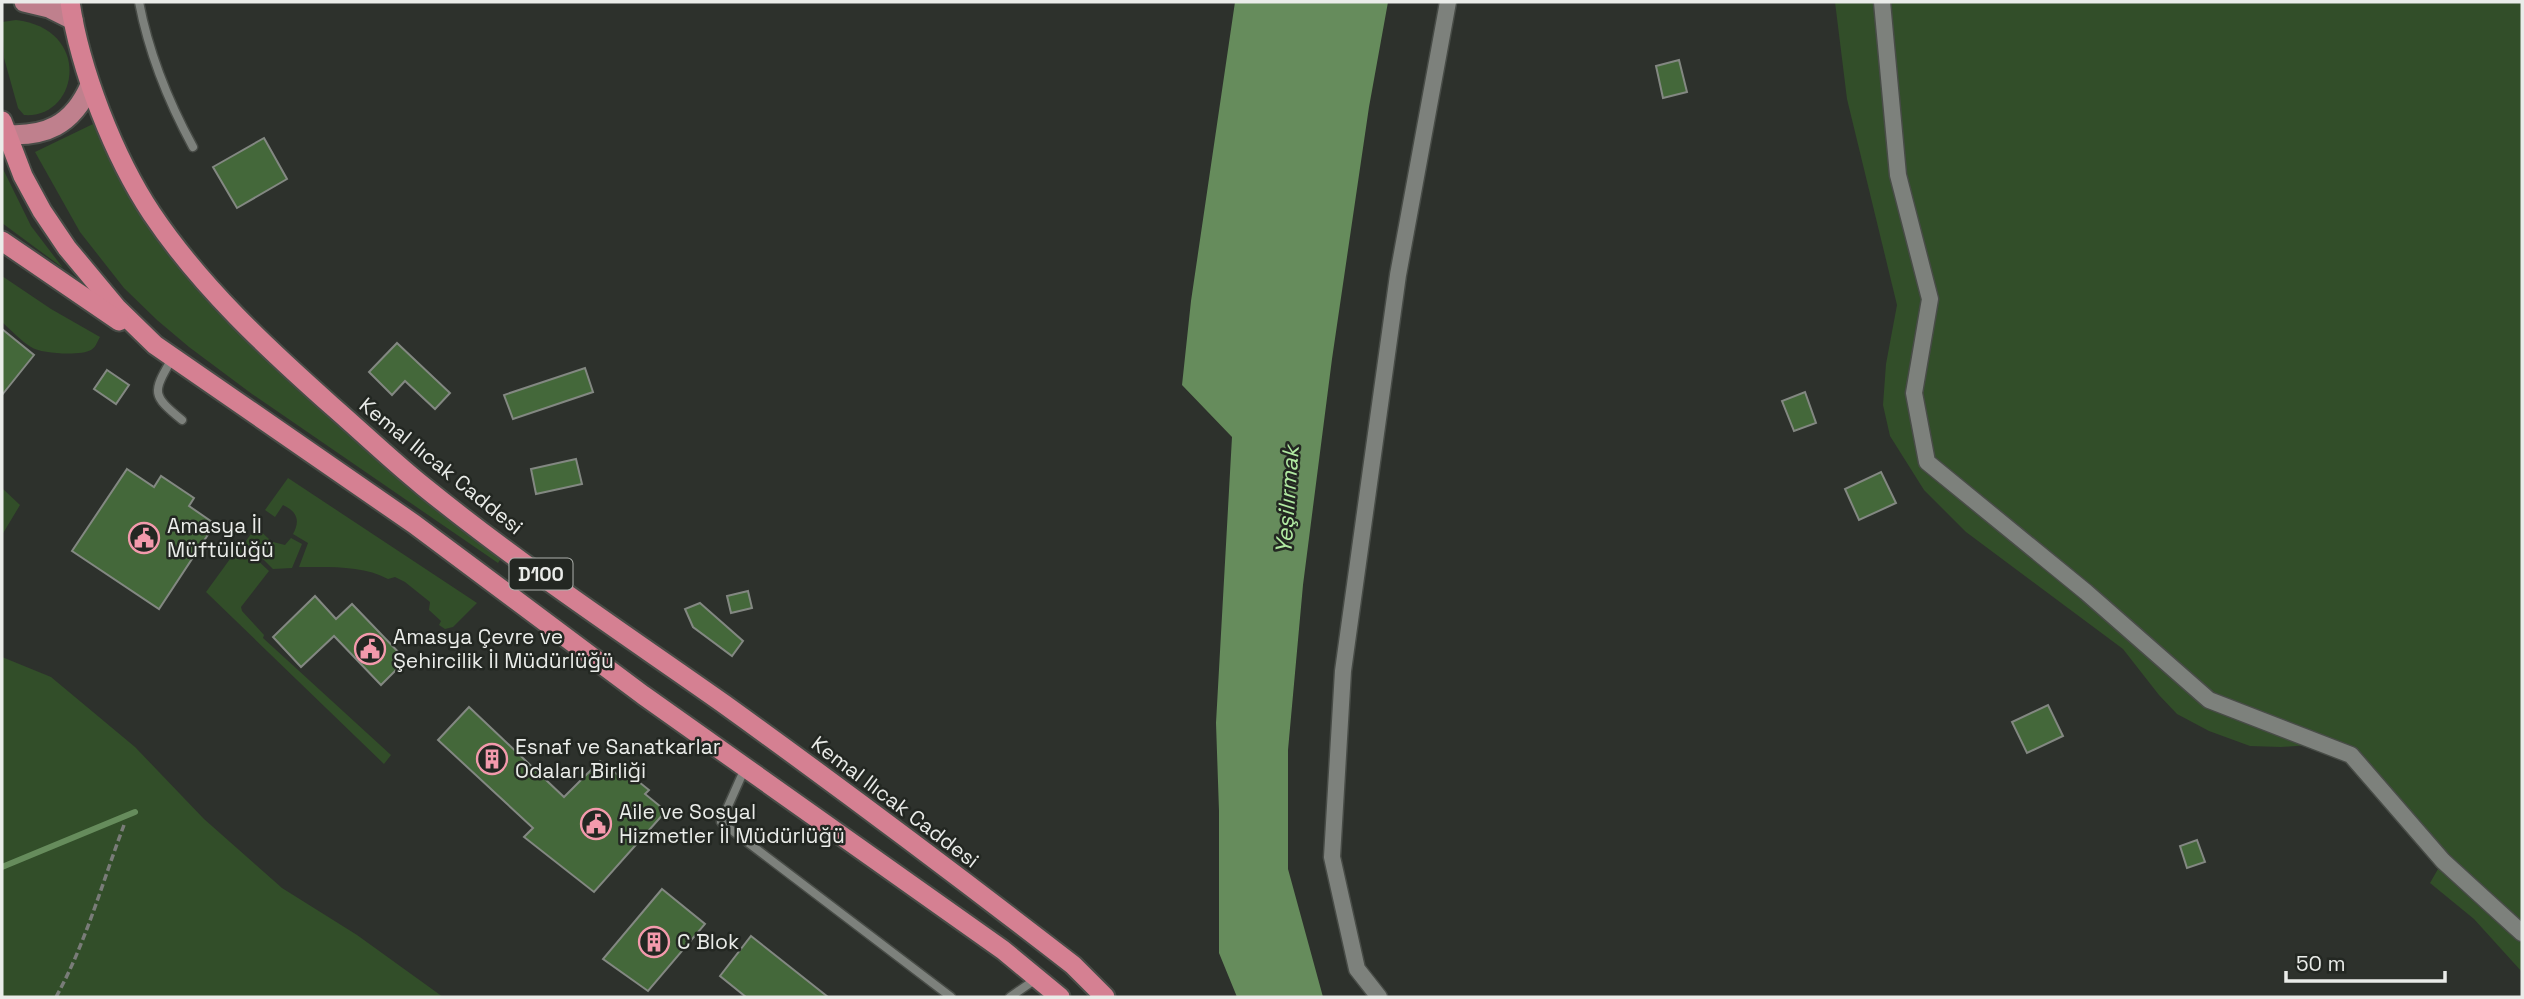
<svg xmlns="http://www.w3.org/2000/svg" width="2524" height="999" viewBox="0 0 2524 999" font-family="'Space Grotesk',sans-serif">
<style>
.green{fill:#324e29}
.water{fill:#668c5c}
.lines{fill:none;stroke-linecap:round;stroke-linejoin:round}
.stream{stroke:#668c5c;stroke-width:6}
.building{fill:#44683a;stroke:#838882;stroke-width:2}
.service-casing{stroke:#484c47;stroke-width:11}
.minor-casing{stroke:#484c47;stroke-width:19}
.primary-casing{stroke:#484c47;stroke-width:23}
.trunk-casing{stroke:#484c47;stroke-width:23}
.path{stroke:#797c78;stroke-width:3.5;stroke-dasharray:7 3.5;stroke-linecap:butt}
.service{stroke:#7d817c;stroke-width:8}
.minor{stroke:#7d817c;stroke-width:16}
.primary{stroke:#bf808d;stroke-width:19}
.trunk{stroke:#d58092;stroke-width:19}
.labels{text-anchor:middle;stroke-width:5;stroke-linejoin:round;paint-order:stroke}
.shield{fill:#232722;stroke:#aeb1ad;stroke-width:2}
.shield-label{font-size:19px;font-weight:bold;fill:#eaece9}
.street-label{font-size:21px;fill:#eaece9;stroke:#232722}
.poi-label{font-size:21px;fill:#eaece9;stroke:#232722;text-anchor:start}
.water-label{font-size:23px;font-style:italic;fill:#b1eaa2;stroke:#232722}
</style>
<rect width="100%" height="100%" fill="#2d312c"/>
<g class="green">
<polygon points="1835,2 2522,2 2522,972 2474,919 2430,883 2438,869 2373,776 2322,744 2281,747 2250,746 2209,731 2177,714 2159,695 2123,649 1966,532 1924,490 1890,436 1883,405 1886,364 1897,305 1847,99"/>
<path d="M16,20C93,29 79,119 24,115L18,108L4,58L2,22Z"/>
<polygon points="93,124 108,156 141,216 162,247 214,309 293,386 402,482 502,557 498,563 252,394 189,347 157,320 124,288 80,232 35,152"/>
<polygon points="2,167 31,226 63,268 2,223"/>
<path d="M2,276L51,309L100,337C97,342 96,347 91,350C81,356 41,354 31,347C21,341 11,330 2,322Z"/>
<path d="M288,478L477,603L453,627L445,629L439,625L441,621L429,610L430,602L405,582L395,577L388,579C363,565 327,567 299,567L308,543L293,534C300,521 298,512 283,505L275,517L265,510Z"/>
<polygon points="2,488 20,505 2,535"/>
<polygon points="256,527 270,540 257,554 243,545"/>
<polygon points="291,538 302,544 292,568 273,569 261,557 273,542 285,545"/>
<polygon points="238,548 255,558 269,571 241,607 242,611 264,635 263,638 391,755 384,764 206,592"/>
<polygon points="2,657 51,677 135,747 204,819 282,888 357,935 443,997 2,997"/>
</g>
<polygon class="water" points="1235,2 1388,2 1369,107 1332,359 1303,585 1288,750 1288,869 1323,997 1237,997 1219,953 1219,811 1216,723 1232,437 1182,385 1191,301"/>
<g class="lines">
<polyline class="stream" points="2,867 135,812"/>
</g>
<g class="building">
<polygon points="1679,60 1687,92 1663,98 1656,66"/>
<polygon points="264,138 287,179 237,208 213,167"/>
<polygon points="2,329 34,355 2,395"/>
<polygon points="397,343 450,393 435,409 405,381 392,395 369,372"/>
<polygon points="585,368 593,392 513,419 504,395"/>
<polygon points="107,370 129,385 116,404 94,389"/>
<polygon points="1805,392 1816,423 1794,431 1782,401"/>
<polygon points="576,459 582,484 536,494 531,469"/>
<polygon points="127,469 154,487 161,476 194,498 189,506 215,524 159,609 72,551"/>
<polygon points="1881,472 1896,503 1859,520 1845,489"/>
<polygon points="748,591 752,608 731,613 727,596"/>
<polygon points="315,596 336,619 352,604 406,660 381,685 334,636 301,667 273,637"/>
<polygon points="700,603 743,641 732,656 693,627 685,609"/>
<polygon points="2048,705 2063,736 2027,753 2012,722"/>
<polygon points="469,707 564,797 600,761 618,775 624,770 649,790 645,794 666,811 594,892 524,837 533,828 438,740"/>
<polygon points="2197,840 2205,862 2187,868 2180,846"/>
<polygon points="662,889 705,924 648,991 603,959"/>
<polygon points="751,936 828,997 746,997 720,976"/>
</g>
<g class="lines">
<g class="service-casing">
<g id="service">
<path d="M139,2C149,54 168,101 193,147"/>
<path d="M173,357C153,392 150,394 182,420"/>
<polyline points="745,768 721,822 951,997"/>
<polyline points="1010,997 1036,979"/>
</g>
</g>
<g class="minor-casing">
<g id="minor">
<polyline points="1882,2 1898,175 1930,299 1914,393 1927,462 2086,592 2209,700 2351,755 2443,861 2522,933"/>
<polyline points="1379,997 1357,969 1332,857 1343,671 1398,275 1448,2"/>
</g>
</g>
<g class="primary-casing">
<g id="primary">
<polyline points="24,2 49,8 73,20"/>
<path d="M2,134C45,138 73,125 90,85"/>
</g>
</g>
<g class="trunk-casing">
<g id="trunk">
<path d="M70,2C80,70 114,157 152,214C201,287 267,348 332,406C363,433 392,461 423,486C519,564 623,633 724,704C842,789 958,876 1073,965L1105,997"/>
<polyline points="2,121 23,176 42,211 67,248 117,308 155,345 414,524 643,695 1003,950 1060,997"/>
<polyline points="2,241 119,321"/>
</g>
</g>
<path class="path" d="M56,997C86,943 102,883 124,825"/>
<use href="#service" class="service"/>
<use href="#minor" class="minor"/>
<use href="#primary" class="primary"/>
<use href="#trunk" class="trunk"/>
</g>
<defs>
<g id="civic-ring" transform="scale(1.575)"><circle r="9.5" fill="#232722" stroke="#f39aac" stroke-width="1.5"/><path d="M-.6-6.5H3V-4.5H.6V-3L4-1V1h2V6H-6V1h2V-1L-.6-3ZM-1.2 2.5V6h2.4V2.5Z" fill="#f39aac"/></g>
<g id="building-ring" transform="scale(1.575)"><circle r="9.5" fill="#232722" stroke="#f39aac" stroke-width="1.5"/><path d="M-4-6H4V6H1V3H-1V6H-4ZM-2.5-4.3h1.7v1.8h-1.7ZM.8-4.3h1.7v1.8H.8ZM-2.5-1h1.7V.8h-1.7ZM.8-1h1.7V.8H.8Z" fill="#f39aac"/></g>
</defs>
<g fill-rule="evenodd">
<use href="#civic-ring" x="144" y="538"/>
<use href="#civic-ring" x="370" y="649"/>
<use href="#building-ring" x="492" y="759"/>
<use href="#civic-ring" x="596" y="824"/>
<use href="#building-ring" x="654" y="942"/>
</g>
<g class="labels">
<rect class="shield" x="509.5" y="558.5" width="63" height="31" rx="5"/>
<g class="shield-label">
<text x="541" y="581">D100</text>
</g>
<g class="street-label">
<text transform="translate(441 466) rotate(39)" y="7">Kemal Ilıcak Caddesi</text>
<text transform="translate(895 802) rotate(37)" y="7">Kemal Ilıcak Caddesi</text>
</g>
<g class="poi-label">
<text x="167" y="533">Amasya İl<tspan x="167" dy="24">Müftülüğü</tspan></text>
<text x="393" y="644">Amasya Çevre ve<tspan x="393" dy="24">Şehircilik İl Müdürlüğü</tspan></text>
<text x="515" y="754">Esnaf ve Sanatkarlar<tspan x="515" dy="24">Odaları Birliği</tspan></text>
<text x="619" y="819">Aile ve Sosyal<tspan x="619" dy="24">Hizmetler İl Müdürlüğü</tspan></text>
<text x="677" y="949">C Blok</text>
</g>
<g class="water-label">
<text transform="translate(1287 500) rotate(-86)" y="8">Yeşilırmak</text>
</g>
</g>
<rect width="2524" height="999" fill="none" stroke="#eaece9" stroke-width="7"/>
<path d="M2286 971v10h159v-10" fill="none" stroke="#eaece9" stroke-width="3.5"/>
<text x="2296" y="971" font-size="21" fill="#eaece9" stroke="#232722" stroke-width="5" paint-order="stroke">50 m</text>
</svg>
